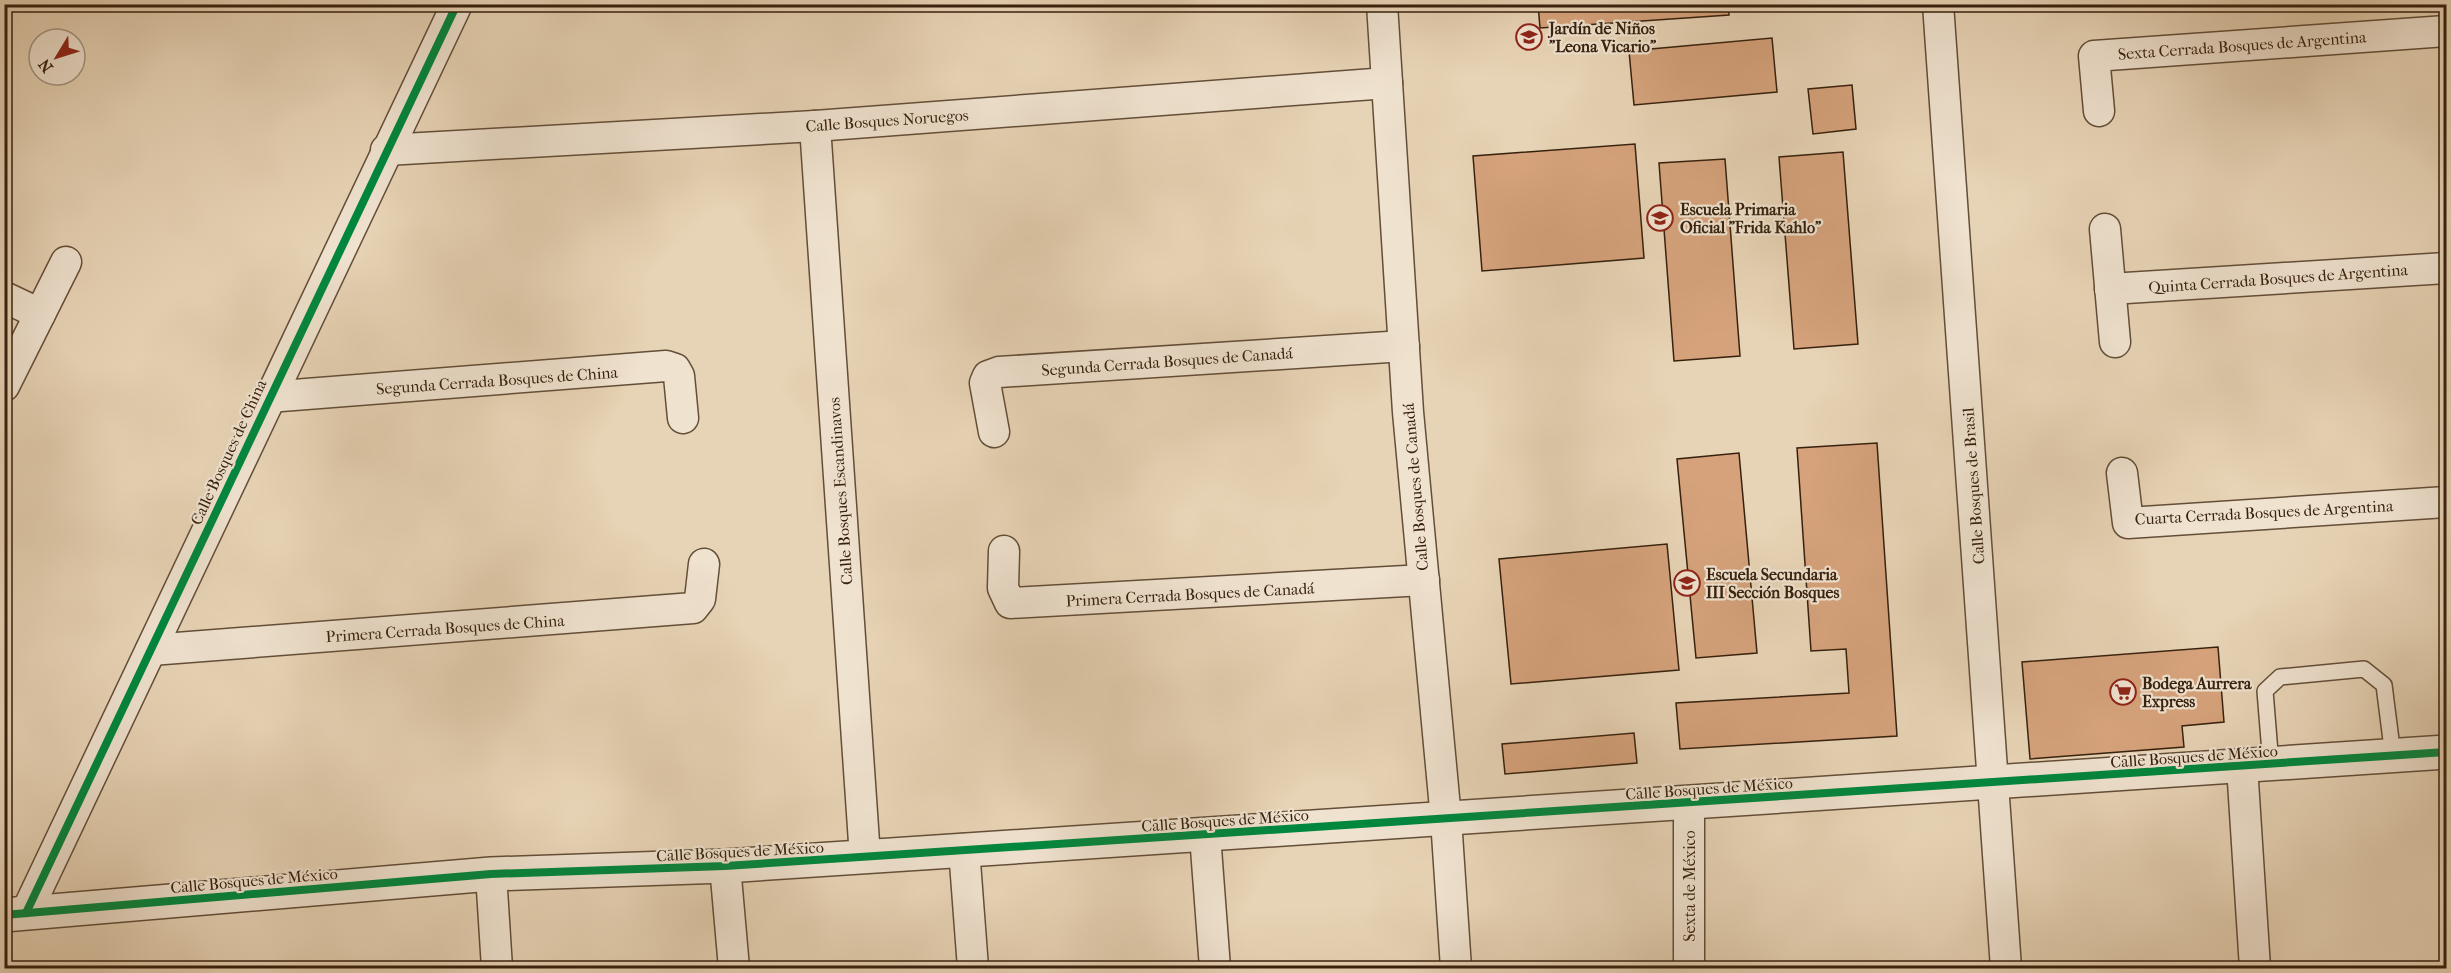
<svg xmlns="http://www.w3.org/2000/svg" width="2451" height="973" viewBox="0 0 2451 973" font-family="'IM FELL French Canon',serif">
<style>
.building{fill:#d5a27b;stroke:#37210e;stroke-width:1.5}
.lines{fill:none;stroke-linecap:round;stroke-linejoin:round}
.service-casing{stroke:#634e38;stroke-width:18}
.minor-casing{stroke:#634e38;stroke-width:33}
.tertiary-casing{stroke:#634e38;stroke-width:36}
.service{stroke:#efe2cf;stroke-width:15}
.minor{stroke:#efe2cf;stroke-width:30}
.tertiary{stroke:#efe2cf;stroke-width:33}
.cycleway-casing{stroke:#efe2cf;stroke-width:11}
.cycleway{stroke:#00873e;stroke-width:8}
.labels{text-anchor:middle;stroke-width:4.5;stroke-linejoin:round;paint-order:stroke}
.poi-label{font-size:16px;font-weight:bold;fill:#37210e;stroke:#efe2cf;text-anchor:start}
.street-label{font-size:16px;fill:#37210e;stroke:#efe2cf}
</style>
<rect width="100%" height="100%" fill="#e7d3b5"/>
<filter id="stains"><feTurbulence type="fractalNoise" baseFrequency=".00333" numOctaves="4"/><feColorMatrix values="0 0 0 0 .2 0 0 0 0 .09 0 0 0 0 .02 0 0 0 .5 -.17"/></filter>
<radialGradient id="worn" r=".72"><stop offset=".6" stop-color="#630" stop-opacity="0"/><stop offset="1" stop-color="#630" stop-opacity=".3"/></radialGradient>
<g class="building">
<polygon points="1538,4 1728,4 1729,15 1540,28"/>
<polygon points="1772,38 1777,92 1634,105 1629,51"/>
<polygon points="1852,85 1856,129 1813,134 1808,89"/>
<polygon points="1635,144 1644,258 1482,271 1473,156"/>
<polygon points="1843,152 1858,344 1794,349 1779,157"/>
<polygon points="1725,159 1740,356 1674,361 1659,163"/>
<polygon points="1877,443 1897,736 1680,749 1676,703 1849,693 1846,649 1811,651 1797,448"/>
<polygon points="1739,453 1757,653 1696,658 1677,459"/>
<polygon points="1667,544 1679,670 1511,684 1499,559"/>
<polygon points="2218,647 2224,722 2182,726 2184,747 2030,759 2022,662"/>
<polygon points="1634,733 1637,763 1505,774 1502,744"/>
</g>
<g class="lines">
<g class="service-casing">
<polyline id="service" points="2271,765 2265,691 2280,677 2364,669 2384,685 2393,756"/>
</g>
<g class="minor-casing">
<g id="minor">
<polyline points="1382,4 1408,412 1446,819 1456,968"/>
<polyline points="1938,4 2006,968"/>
<polyline points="2099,111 2094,56 2446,31"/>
<polyline points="815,126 865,857"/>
<polyline points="386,150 815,126 1387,83"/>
<polyline points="2105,229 2115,342"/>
<polyline points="2110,289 2446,268"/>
<polyline points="4,297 40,314"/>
<polyline points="4,386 66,262"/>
<polyline points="268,397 666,366 675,369 679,376 683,418"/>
<polyline points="994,432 985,383 988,376 999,372 1404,346"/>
<polyline points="2122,473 2128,523 2446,502"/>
<polyline points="1004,551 1003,588 1010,603 1424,580"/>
<polyline points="151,650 693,608 700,599 704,564"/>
<polyline points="2242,766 2255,968"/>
<polyline points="1205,835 1215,968"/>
<polyline points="964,849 973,968"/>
<polyline points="725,866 734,968"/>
<polyline points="491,874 497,968"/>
<polyline points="26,913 457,4"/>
<polyline points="1689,968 1689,803"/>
</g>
</g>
<g class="tertiary-casing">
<polyline id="tertiary" points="4,915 491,874 725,866 2446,752"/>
</g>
<use href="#service" class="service"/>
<use href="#minor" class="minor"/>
<use href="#tertiary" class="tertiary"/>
<g class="cycleway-casing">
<g id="cycleway">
<polyline points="26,913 457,4"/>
<polyline points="4,915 491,874 725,866 2446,752"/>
</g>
</g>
<use href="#cycleway" class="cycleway"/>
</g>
<defs>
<g id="school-ring" transform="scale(1.35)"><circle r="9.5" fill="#efe2cf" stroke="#8f2418" stroke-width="1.5"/><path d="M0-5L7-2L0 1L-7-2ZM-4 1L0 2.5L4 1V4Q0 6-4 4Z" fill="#8f2418"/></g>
<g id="supermarket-ring" transform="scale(1.35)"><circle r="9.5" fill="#efe2cf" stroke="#8f2418" stroke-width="1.5"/><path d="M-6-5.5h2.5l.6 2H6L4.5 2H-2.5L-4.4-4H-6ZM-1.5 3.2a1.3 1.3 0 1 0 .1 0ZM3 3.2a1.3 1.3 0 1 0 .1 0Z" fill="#8f2418"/></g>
</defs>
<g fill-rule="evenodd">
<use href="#school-ring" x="1529" y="37"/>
<use href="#school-ring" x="1660" y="218"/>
<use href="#school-ring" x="1687" y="583"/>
<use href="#supermarket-ring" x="2123" y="692"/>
</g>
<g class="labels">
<g class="poi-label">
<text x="1549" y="34">Jardín de Niños<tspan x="1549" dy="18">"Leona Vicario"</tspan></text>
<text x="1680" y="215">Escuela Primaria<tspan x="1680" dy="18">Oficial "Frida Kahlo"</tspan></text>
<text x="1706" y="580">Escuela Secundaria<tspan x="1706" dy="18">III Sección Bosques</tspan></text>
<text x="2142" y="689">Bodega Aurrera<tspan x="2142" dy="18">Express</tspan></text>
</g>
<g class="street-label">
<text transform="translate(2242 45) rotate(-4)" y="6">Sexta Cerrada Bosques de Argentina</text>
<text transform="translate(887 120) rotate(-4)" y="6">Calle Bosques Noruegos</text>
<text transform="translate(2278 278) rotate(-4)" y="6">Quinta Cerrada Bosques de Argentina</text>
<text transform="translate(1167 361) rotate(-4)" y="6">Segunda Cerrada Bosques de Canadá</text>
<text transform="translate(497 380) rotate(-4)" y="6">Segunda Cerrada Bosques de China</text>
<text transform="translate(228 452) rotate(-65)" y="6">Calle Bosques de China</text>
<text transform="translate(1973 486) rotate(-94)" y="6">Calle Bosques de Brasil</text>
<text transform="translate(1415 487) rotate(-95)" y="6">Calle Bosques de Canadá</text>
<text transform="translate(840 491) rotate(-94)" y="6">Calle Bosques Escandinavos</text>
<text transform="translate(2264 512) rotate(-3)" y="6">Cuarta Cerrada Bosques de Argentina</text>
<text transform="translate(1190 594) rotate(-3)" y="6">Primera Cerrada Bosques de Canadá</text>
<text transform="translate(445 628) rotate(-4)" y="6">Primera Cerrada Bosques de China</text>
<text transform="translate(2194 756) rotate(-4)" y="6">Calle Bosques de México</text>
<text transform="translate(1709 788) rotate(-4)" y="6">Calle Bosques de México</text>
<text transform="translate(1225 820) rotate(-4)" y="6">Calle Bosques de México</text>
<text transform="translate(740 851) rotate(-3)" y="6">Calle Bosques de México</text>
<text transform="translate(254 880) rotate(-5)" y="6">Calle Bosques de México</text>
<text transform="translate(1689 886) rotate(-90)" y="6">Sexta de México</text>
</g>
</g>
<rect width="2451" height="973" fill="none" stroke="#e7d3b5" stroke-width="24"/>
<rect x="6" y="6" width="2439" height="961" fill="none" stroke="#37210e" stroke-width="3"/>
<rect x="12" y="12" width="2427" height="949" fill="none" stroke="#37210e" stroke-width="1.5"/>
<g transform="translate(57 57) rotate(232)"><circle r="28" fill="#efe2cf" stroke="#a59582" stroke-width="1.5"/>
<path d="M0-4.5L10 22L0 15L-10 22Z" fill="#8f2418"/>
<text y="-9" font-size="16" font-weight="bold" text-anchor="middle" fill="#37210e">N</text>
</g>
<rect width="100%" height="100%" filter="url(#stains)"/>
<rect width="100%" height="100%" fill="url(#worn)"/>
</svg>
